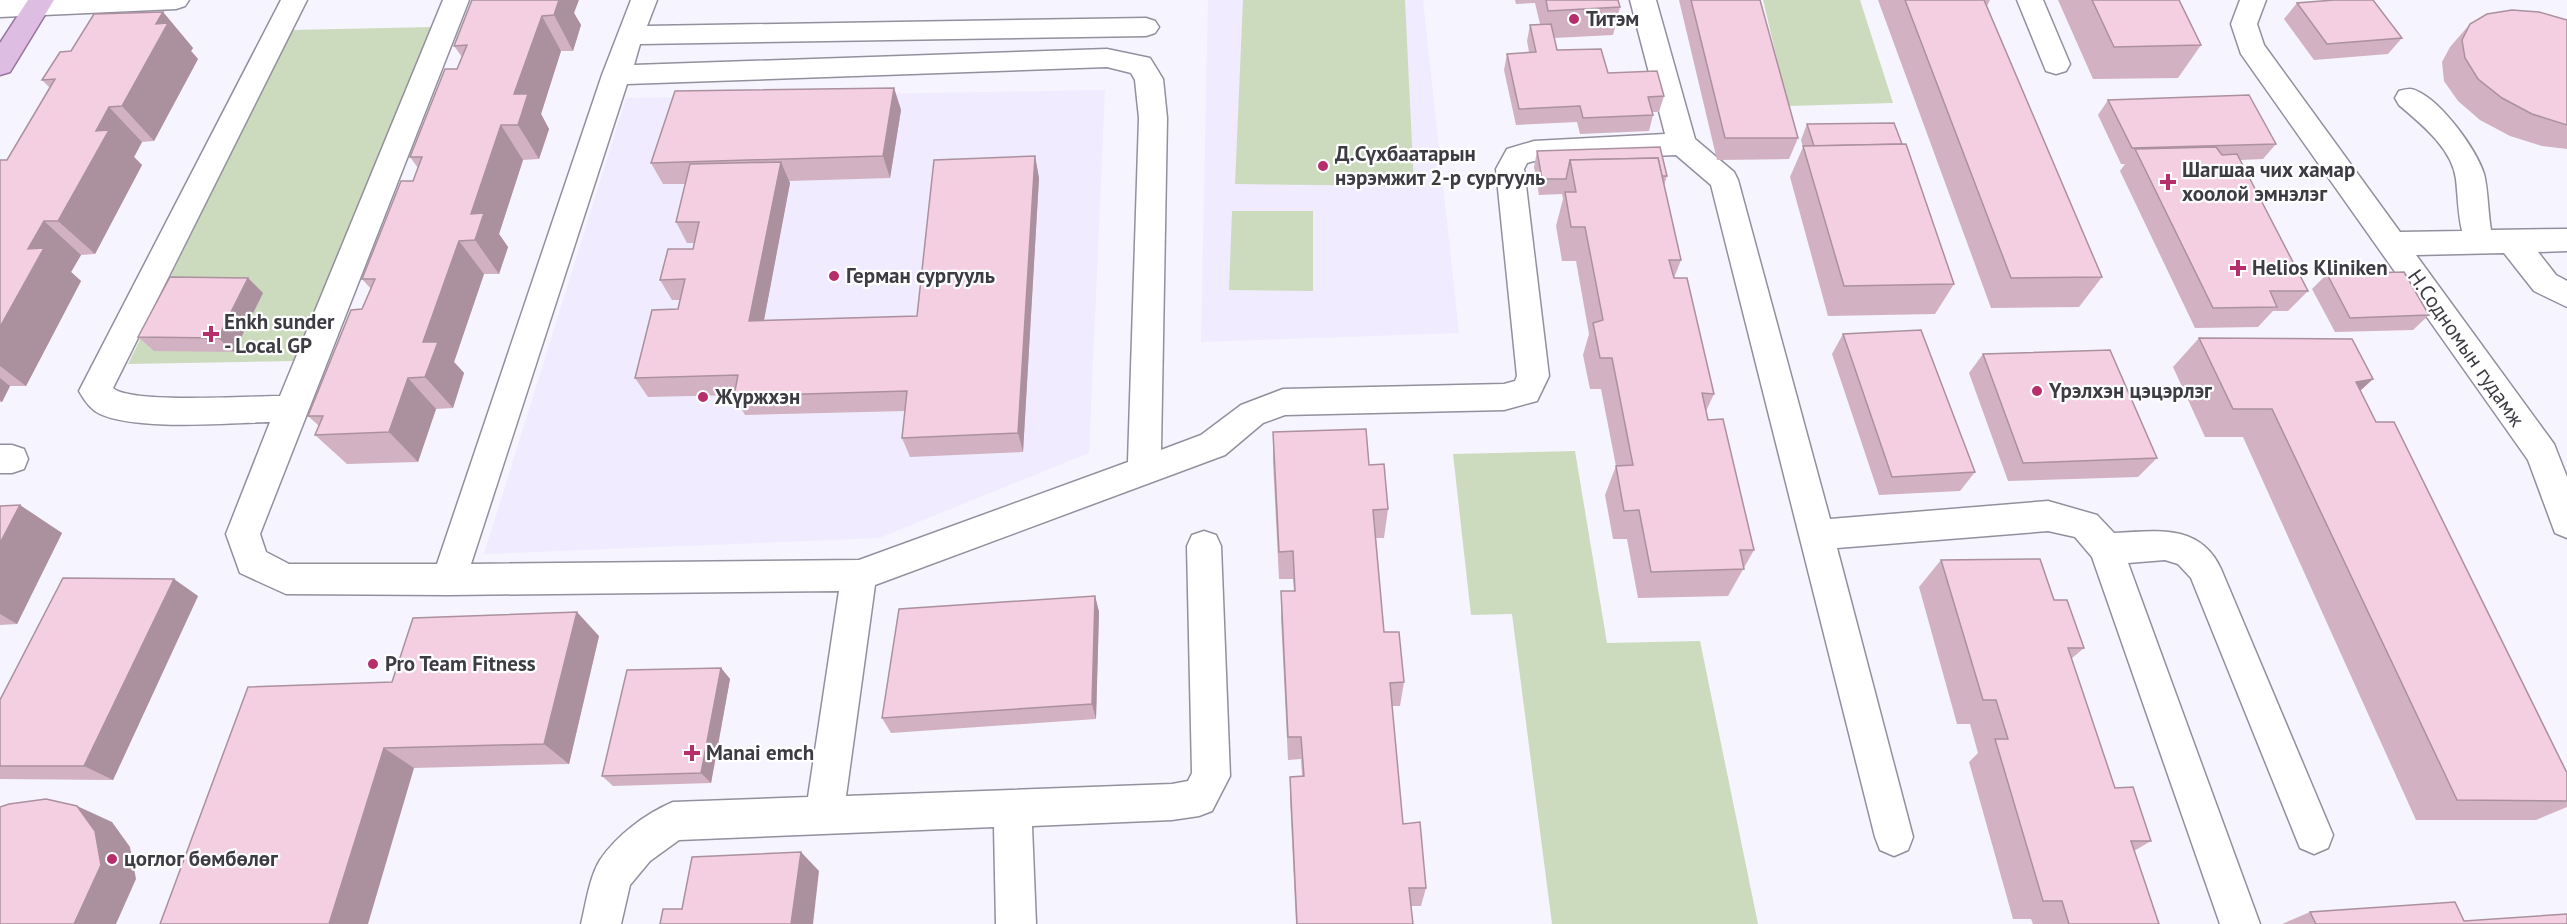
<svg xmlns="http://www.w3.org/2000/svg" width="2567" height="924" viewBox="0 0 2567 924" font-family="'PT Sans',sans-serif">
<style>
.built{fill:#f0ebff}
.green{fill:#ccdbbd}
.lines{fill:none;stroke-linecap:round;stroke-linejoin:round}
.minor-casing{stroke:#938f9f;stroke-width:3}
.major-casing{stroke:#96749e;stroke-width:3}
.minor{fill:#fff;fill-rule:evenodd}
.major{fill:#ddbee2;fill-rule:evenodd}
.wall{fill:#d2b2c2}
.shaded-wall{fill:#ab919e}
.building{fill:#f4cfe1;stroke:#ab919e;stroke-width:1.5}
.poi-dot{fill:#b72e6c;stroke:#fff;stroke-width:2}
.labels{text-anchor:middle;stroke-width:4.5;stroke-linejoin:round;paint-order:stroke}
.poi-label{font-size:21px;font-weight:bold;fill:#3d3c42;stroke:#fff;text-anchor:start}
.street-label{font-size:21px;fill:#3d3c42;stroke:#fff}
</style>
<rect width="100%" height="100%" fill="#f6f4fe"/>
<g class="built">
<polygon points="1208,0 1423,0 1459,333 1201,342"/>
<polygon points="1105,90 1089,453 879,538 484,554 626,98"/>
</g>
<g class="green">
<polygon points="1243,0 1405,0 1414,186 1235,184"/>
<polygon points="1763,0 1860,0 1893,103 1788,106"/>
<polygon points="433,27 295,361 128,364 291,30"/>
<polygon points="1232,211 1313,211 1313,291 1229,290"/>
<polygon points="1575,451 1607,643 1700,641 1758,924 1552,924 1512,614 1471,615 1453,454"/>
</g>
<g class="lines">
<g class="minor-casing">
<g id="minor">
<polygon points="0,0 189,0 185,6 176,9 0,17"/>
<path d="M281,0H307L113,388C130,404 251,396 280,396L443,0H469L260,534L266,552L289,564H437L602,75L631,0H657L647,26L1146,18L1155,21L1159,27L1155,33L1146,36L640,44L634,65L1107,49L1150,58L1163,79L1167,118L1161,450L1201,435L1241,405L1283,389L1504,384L1515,381L1517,376L1496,169L1507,149L1534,141L1665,134L1630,0H1656L1695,139L1734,172L1738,180L1830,519L2048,501L2097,515L2114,533C2156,531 2200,523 2221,569L2333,835L2328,848L2314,854L2300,848L2191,578L2178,564L2165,560L2128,563L2260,924H2220L2092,557L2075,537L2048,531L1837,548L1913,837L1908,850L1894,856L1880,850L1875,837L1711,185L1676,155L1534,161L1527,163L1524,169L1549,376L1537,401L1504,410L1285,415L1263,423L1225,455L875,585L846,796L1172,784L1188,781L1192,773L1187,546L1192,535L1204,531L1216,535L1221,546L1230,776L1212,811L1199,816L1172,820L1032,826L1036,924H996L994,827L679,840L650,861L630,885L621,924H581C586,904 589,878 600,860C617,835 645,814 673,802L808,797L839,591L449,595L286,594L240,573L226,534L270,422C226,423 138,431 100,414C91,410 84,400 79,391ZM1107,67L1131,73L1135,80L1139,118L1128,462L859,560L471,564L627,84Z"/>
<polygon points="2017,0 2043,0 2070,64 2066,71 2056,74 2046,71"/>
<path d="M2240,0H2266L2257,24L2264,45L2400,232L2462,231C2458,214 2458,197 2456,179C2452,148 2421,124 2399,105L2395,98L2399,91C2406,89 2411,88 2417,91C2442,102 2476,149 2484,174C2488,189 2488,213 2491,230L2567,229V251L2538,252L2556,275L2567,281V307L2534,291L2504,253L2416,255L2554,444L2567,477V538L2555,533L2528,460L2241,54L2231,24Z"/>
<polygon points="0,445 12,445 24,449 28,459 24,469 12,473 0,473"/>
</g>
</g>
<g class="major-casing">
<polygon id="major" points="28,0 54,0 10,72 0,75 0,43"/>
</g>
<use href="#minor" class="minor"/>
<use href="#major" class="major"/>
</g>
<g class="wall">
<polygon points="472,0 574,13 581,25 573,51 561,51 541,114 549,129 539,159 523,160 499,234 508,247 499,274 484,274 454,362 464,373 453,408 436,409 418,462 347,464 315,435 319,426 308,416 362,309 371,289 362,279 413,181 418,168 410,157 457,69 462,57 454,46"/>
<polygon points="1515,0 1618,0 1620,7 1613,35 1554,38 1557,50 1608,73 1664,96 1659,112 1653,112 1653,115 1649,131 1580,134 1577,122 1516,125 1504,70 1507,54 1529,52 1527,41 1530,25 1540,24 1535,3 1516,4"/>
<polygon points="1679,0 1760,0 1798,138 1789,159 1717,160"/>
<polygon points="1878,0 1990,0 1987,6 2102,277 2079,307 1991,308"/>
<polygon points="2058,0 2179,0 2201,45 2178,78 2093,79"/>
<polygon points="2297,3 2402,38 2388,54 2314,60 2284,19"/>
<polygon points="163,12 193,48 191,51 198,59 154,141 142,142 134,157 142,165 95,254 81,255 71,272 81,281 26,386 10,386 2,402 0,402 0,160 7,160 50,88 42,80 71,51"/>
<polygon points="2567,20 2567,149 2542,146 2510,136 2480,120 2458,101 2444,81 2442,62 2450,47 2470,24"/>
<polygon points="894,88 901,110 890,178 789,181 790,183 764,320 917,316 1035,156 1039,178 1023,452 910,457 902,438 905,411 745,415 734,396 734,395 648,397 635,378 678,309 680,300 672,300 660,280 693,249 695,243 687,243 676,222 685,184 663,184 651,163"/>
<polygon points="2108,100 2276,144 2263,159 2240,160 2308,291 2288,311 2273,311 2258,327 2195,328 2120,171 2125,164 2121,164 2098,115"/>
<polygon points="1807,124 1902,144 1954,284 1935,314 1828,316 1790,177 1803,147 1801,140"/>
<polygon points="1537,151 1667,176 1664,185 1681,260 1674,278 1714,394 1706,411 1708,420 1754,550 1728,596 1638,598 1627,539 1613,539 1605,495 1616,466 1601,389 1590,389 1583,355 1589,334 1576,261 1562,261 1556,226 1563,199 1562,194 1539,195 1534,167"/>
<polygon points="2327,274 2429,315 2413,330 2335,332 2312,289"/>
<polygon points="248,278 263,293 234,352 154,351 138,337"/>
<polygon points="1843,334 1975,472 1960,491 1879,495 1832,354"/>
<polygon points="2199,338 2373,379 2360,391 2376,422 2567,773 2567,807 2536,820 2416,820 2243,437 2205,437 2173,367"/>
<polygon points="1983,354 2157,458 2138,477 2008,481 1969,373"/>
<polygon points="1273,432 1369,465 1388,509 1384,538 1376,538 1384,632 1404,682 1400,706 1392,706 1403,824 1426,888 1421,906 1411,906 1413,924 1296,924 1290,798 1290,777 1302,776 1301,759 1288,760 1281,618 1281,591 1294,591 1293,579 1279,579 1273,462"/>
<polygon points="0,506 62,533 17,624 0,625"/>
<polygon points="1941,560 2054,600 2084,648 2071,659 2115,788 2151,841 2134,851 2159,924 2033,924 2031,919 2013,919 1969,762 1978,753 1970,724 1957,724 1919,587"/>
<polygon points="198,596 113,780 0,779 0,700"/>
<polygon points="1095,596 1099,612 1096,719 891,733 882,718"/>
<polygon points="599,636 569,764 414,768 160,924 392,682"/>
<polygon points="721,668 730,679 711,783 613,786 602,776"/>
<polygon points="2310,912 2464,921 2567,924 2282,924"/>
</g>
<g class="shaded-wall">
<polygon points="556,0 579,0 574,13 581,25 573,51 554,15"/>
<polygon points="163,12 193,48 191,51 198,59 154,141 122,106 156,24"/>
<polygon points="542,16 561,51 541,114 549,129 539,159 518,125 514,94"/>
<polygon points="894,88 901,110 890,178 883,156"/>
<polygon points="109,107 142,142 134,157 142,165 95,254 58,221 96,131"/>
<polygon points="501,125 523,160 499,234 508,247 499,274 475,240 471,214"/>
<polygon points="1035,156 1039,178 1023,452 1018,433"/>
<polygon points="781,162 790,183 760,341 749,321"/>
<polygon points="44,221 81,255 71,272 81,281 26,386 0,366 0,327 28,249"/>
<polygon points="459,241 484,274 454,362 464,373 453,408 425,377 423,342"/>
<polygon points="248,278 263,293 234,352 218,338"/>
<polygon points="0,378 10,386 2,402 0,400"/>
<polygon points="408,378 436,409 418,462 389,432"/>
<polygon points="2373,379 2341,408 2356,382"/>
<polygon points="20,505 62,533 17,624 0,614 0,543"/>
<polygon points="174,579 198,596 113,780 84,766"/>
<polygon points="1095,596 1099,612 1096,719 1092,704"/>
<polygon points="577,612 599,636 569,764 544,744"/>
<polygon points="721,668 730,679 711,783 701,773"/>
<polygon points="384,748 414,768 368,924 329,924"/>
<polygon points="77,806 112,822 130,847 136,879 116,924 74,924"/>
<polygon points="801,852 819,871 813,924 791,924"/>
</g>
<g class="building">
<polygon points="472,0 559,0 554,15 542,16 514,94 528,94 518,125 501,125 471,214 484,213 475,240 459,241 423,342 438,342 425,377 408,378 389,432 315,435 323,416 308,416 351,310 362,309 375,279 362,279 401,181 413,181 422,157 410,157 445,69 457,69 467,45 454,46"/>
<polygon points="1546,0 1618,0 1620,7 1548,11"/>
<polygon points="1691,0 1760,0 1798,138 1725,138"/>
<polygon points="1905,0 1984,0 2102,277 2011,278"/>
<polygon points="2092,0 2179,0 2201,45 2114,47"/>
<polygon points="2334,0 2373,0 2402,38 2327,44 2297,3"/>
<polygon points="2512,10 2539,12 2567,20 2567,125 2532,114 2502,98 2478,79 2465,58 2462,40 2470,24 2487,14"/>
<polygon points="163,12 156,24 168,23 122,106 109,107 96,131 109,130 58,221 44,221 28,249 44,248 0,327 0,160 7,160 55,79 42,80 60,52 71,51 94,14"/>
<polygon points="1551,24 1557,50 1601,49 1608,73 1657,71 1664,96 1648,97 1653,115 1583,118 1580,106 1519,109 1507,54 1536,52 1530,25"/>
<polygon points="894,88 883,156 651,163 675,91"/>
<polygon points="2249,95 2276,144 2132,148 2108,100"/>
<polygon points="1894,123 1902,144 1814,146 1807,124"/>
<polygon points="1906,144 1954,284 1844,286 1803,146"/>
<polygon points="1660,147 1667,176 1662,176 1658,158 1570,160 1566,179 1542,179 1537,151"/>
<polygon points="2216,147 2222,155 2237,154 2308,291 2270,291 2277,307 2213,308 2135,149"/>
<polygon points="1035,156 1018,433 902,438 907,391 734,396 738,375 635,378 652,310 678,309 685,279 660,280 668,249 693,249 699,222 676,222 690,164 781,162 749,321 917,316 934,160"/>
<polygon points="1658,158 1681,260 1669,260 1674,278 1687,278 1714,394 1702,393 1708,420 1723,419 1754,550 1740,550 1744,569 1651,572 1639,510 1624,511 1616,466 1633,465 1612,358 1600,358 1593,323 1603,320 1585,227 1571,227 1565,192 1576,192 1570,160"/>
<polygon points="2404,272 2429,315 2350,318 2327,274"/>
<polygon points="170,277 248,278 218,338 138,337"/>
<polygon points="1921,330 1975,472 1892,477 1843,334"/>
<polygon points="2199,338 2352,339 2373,379 2356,382 2376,422 2394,422 2567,773 2567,801 2457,800 2272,409 2233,409"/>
<polygon points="2110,350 2157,458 2023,463 1983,354"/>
<polygon points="1366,429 1369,465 1384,464 1388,509 1373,510 1384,632 1399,632 1404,682 1390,683 1403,824 1420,822 1426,888 1409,888 1413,924 1297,924 1290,777 1304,776 1301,737 1288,737 1281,591 1295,591 1293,551 1279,552 1273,432"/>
<polygon points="20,505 0,543 0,506"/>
<polygon points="2040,559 2054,600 2067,600 2084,648 2068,648 2115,788 2133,787 2151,841 2131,841 2159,924 2069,924 2062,901 2043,901 1995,739 2008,739 1996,700 1983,700 1941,560"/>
<polygon points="63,578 174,579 84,766 0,766 0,700"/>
<polygon points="1095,596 1092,704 882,718 899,609"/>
<polygon points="577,612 544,744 384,748 329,924 160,924 248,687 392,682 413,618"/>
<polygon points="721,668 701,773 602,776 627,670"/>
<polygon points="46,799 77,806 95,831 101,865 74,924 0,924 0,807 9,804"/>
<polygon points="801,852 791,924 660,924 663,909 682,909 692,857"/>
<polygon points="2455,902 2464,921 2567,914 2567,924 2316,924 2310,912"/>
</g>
<g class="poi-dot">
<circle cx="1574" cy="19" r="6"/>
<circle cx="1323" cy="166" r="6"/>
<path d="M2165 173h6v6h6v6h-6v6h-6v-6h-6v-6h6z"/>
<path d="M2235 259h6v6h6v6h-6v6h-6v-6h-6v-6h6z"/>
<circle cx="834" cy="276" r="6"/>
<path d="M208 325h6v6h6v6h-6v6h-6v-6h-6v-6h6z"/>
<circle cx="2037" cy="391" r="6"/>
<circle cx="703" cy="397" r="6"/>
<circle cx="373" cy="664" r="6"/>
<path d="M689 744h6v6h6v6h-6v6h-6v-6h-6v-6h6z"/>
<circle cx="112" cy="859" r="6"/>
</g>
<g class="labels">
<g class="poi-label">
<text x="1586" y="26">Титэм</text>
<text x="1335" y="161">Д.Сүхбаатарын<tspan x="1335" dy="24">нэрэмжит 2-р сургууль</tspan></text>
<text x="2182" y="177">Шагшаа чих хамар<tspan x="2182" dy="24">хоолой эмнэлэг</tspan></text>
<text x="2252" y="275">Helios Kliniken</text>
<text x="846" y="283">Герман сургууль</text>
<text x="224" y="329">Enkh sunder<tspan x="224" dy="24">- Local GP</tspan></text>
<text x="2049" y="398">Үрэлхэн цэцэрлэг</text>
<text x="715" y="404">Жүржхэн</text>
<text x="385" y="671">Pro Team Fitness</text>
<text x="706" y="760">Manai emch</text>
<text x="124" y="866">цоглог бөмбөлөг</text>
</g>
<g class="street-label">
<text transform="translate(2466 348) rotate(55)" y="7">Н.Содномын гудамж</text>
</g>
</g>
</svg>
